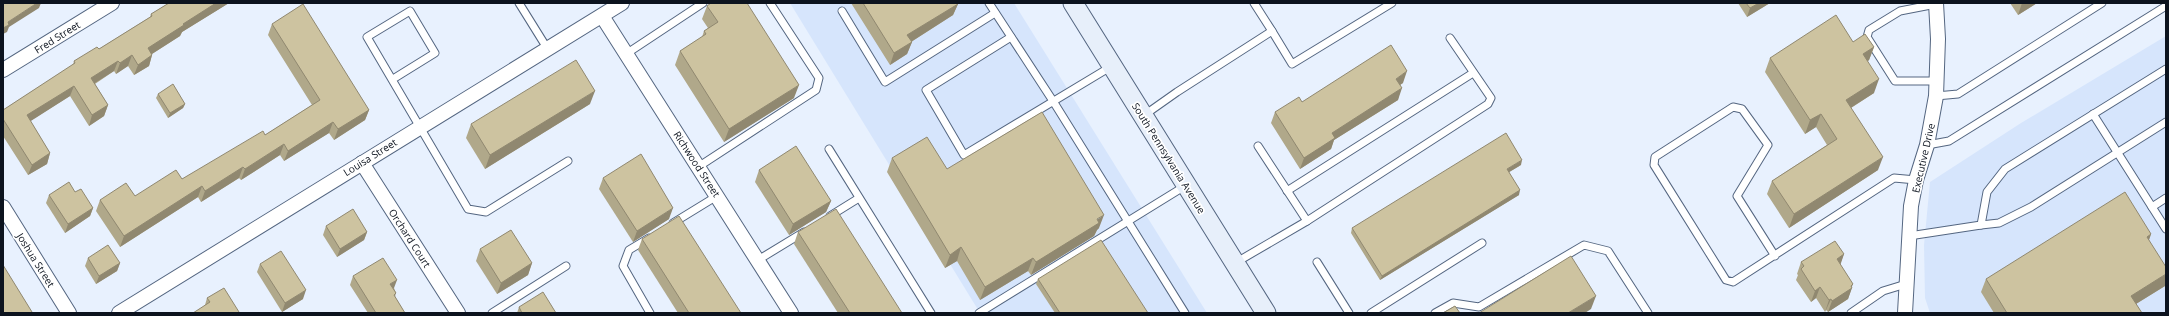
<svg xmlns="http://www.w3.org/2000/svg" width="2169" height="316" viewBox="0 0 2169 316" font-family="'Open Sans',sans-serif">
<rect width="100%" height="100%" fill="#e8f1fe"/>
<g fill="#d6e5fc">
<polygon points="790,3 1014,3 1207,313 980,313"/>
<polygon points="2166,36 2166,313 1930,313 1925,298 1924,245 1930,182 2021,123"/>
</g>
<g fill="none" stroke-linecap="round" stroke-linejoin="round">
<defs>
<g id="service">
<polyline points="519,3 547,48"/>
<polyline points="989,3 1053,101 1185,313"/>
<polyline points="1936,4 1900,11 1869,30 1867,37 1895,81 1937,81"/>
<polyline points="842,11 885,82 995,13"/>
<polyline points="1272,31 1292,64 1392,3"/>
<polyline points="1011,37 926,90 964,155 1112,66"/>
<polyline points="626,54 703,3"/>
<polyline points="393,79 435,53 410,11 367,37 468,209 486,212 568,161"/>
<polyline points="1936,96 1958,94 2102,3"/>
<polyline points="2093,114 2166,229"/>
<polyline points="1143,116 1177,92 1272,31 1254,3"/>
<polyline points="1927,145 1949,141 2166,6"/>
<polyline points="1258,146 1307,221"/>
<polyline points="829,149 931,313"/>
<polyline points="698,167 816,90 819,78 770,3"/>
<polyline points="1287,191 1473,73"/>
<polyline points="2152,207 2166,198"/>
<polyline points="830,216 859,198"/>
<polyline points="673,223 717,196"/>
<polyline points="1981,225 1999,223 2031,207 2166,122"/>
<polyline points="1909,236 1981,225 1987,192 2005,169 2166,69"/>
<polyline points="649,238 629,250 623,266 650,313"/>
<polyline points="1775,256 1737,196 1768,145 1742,109 1733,107 1655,157 1654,165 1726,280 1733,282 1894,178 1916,180"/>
<polyline points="758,260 804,232"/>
<polyline points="1317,262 1349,313"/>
<polyline points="1235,263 1307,221 1488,104 1491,98 1450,38"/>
<polyline points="492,313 566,266"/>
<polyline points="979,313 1185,186"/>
<polyline points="1371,313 1482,243"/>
<polyline points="1435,313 1453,303 1479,307 1584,245 1608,251 1648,313"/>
<polyline points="1851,313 1883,291 1906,284"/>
</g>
<g id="minor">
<polyline points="602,16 791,313"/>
<polyline points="3,70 112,3"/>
<polyline points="362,163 458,313"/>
<polyline points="3,207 69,313"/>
<polyline points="119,313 622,3"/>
<polyline points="1905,313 1911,206 1916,180 1927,145 1936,96 1938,39 1936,3"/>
</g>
<polyline id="secondary" points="1073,3 1266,313"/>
</defs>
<use href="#service" stroke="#546681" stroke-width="9"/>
<use href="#minor" stroke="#546681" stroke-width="16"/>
<use href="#secondary" stroke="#546681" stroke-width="21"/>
<use href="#service" stroke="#fff" stroke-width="7"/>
<use href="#minor" stroke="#fff" stroke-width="14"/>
<use href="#secondary" stroke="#e7effa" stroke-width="19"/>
</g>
<g fill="#b0a88a">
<polygon points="169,3 229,3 182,32 180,36 152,54 152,55 149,66 134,75 128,66 116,74 114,71 95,84 108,105 104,116 89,126 70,96 30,121 50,153 47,164 28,175 3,136 3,110 73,65 74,61 99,49 150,17 151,14"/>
<polygon points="851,3 957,3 958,4 953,15 911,42 912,42 907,54 890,65"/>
<polygon points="1738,3 1770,3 1747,17"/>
<polygon points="2010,3 2037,3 2018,15"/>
<polygon points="707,6 794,98 724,142 675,65 680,51 702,37 704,31 708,28 702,19"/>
<polygon points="272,24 369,110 365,120 334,140 329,133 284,161 280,155 241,180 239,178 201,202 198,197 120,247 96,211 100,200 135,196 182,179 265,135 312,105 268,35"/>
<polygon points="1853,42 1874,47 1869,60 1867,62 1874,93 1851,108 1878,170 1789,228 1767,194 1772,181 1827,145 1816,127 1805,134 1765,72 1770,58"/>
<polygon points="1403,83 1400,85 1398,100 1334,140 1331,149 1300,169 1271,123 1275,112 1302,102"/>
<polygon points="158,94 185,104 183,108 168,118 156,98"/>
<polygon points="590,104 485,169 466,138 471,124"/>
<polygon points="892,158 947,169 1099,228 1097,230 1094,236 1031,275 1028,271 980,300 957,261 945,268 887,172"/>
<polygon points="1521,165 1509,172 1519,195 1380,280 1351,233 1352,228"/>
<polygon points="759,170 831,201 826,212 789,235 755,182"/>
<polygon points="603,178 669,219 633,242 599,189"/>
<polygon points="75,192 93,208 90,216 65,233 46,203 49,195"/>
<polygon points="326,226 367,232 364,240 337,257 323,235"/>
<polygon points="798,232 902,313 838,313 794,244"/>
<polygon points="2151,234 2149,240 2165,286 2136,304 2142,313 1994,313 1981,292 1986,279"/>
<polygon points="642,239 741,313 678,313 638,250"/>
<polygon points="480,249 532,263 528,275 497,294 476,261"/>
<polygon points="1844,254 1840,264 1852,287 1848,299 1828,312 1826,310 1825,312 1816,298 1811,302 1796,280 1798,275 1797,274 1801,262"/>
<polygon points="88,258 120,263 117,271 96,284 85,266"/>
<polygon points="260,264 303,299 282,312 257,272"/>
<polygon points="353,276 394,288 396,293 395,297 405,313 368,313 350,285"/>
<polygon points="1038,279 1148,313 1055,313 1036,284"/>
<polygon points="207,298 239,313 205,305"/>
<polygon points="519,307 556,313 517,313"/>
</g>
<g fill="#908870">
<polygon points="37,3 41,3 39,8 9,27 7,32 3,34 3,28 8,22"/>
<polygon points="216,3 229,3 182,32 180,36 144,59 148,48 183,24"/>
<polygon points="1759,3 1770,3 1747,17 1750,8"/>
<polygon points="2022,3 2037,3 2018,15"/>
<polygon points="958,4 953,15 903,47 907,35"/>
<polygon points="912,42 907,54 890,65 894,53"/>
<polygon points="1874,47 1869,60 1858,68 1863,54"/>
<polygon points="132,55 128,66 116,74 120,63"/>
<polygon points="152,55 149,66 134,75 138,65"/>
<polygon points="118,61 114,71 87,88 91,78"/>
<polygon points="1407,71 1403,83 1392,90 1396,79"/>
<polygon points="1879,79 1874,93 1841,114 1846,100"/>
<polygon points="799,85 794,98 724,142 729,129"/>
<polygon points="74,86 70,96 23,126 27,115"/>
<polygon points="1402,88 1398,100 1334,140 1331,149 1300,169 1304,158 1332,133"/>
<polygon points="595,91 590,104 485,169 490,155"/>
<polygon points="185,104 183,108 168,118 170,113"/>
<polygon points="108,105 104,116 89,126 92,115"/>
<polygon points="369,110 365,120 334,140 338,129"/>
<polygon points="1821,114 1816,127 1805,134 1810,120"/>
<polygon points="333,122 329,133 284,161 288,151"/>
<polygon points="284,144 280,155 241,180 245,169"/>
<polygon points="50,153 47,164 28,175 32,165"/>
<polygon points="1883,157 1878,170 1789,228 1794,214"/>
<polygon points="1522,160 1521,165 1506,174 1507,169"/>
<polygon points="243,167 239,178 201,202 205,191"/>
<polygon points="202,186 198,197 120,247 124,236"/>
<polygon points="1520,190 1519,195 1380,280 1382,276"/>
<polygon points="831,201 826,212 789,235 793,224"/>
<polygon points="93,208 90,216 65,233 68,224"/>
<polygon points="673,208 669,219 633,242 637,231"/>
<polygon points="1104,215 1099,228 1097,230 1094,236 1031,275 1036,262"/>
<polygon points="367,232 364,240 337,257 340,249"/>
<polygon points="2151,234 2146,248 2147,237"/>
<polygon points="961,247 957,261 945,268 950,255"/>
<polygon points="1844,254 1840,266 1837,259"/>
<polygon points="1033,258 1028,271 980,300 985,287"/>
<polygon points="120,263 117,271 96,284 99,276"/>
<polygon points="532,263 528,275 497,294 501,283"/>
<polygon points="2166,274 2166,282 2165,286 2126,310 2131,296"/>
<polygon points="397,280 394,288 387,292 390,284"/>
<polygon points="1853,284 1851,289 1852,288 1848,299 1828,312 1832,301"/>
<polygon points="1820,287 1816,298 1811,302 1815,291"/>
<polygon points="306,290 303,299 282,312 285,303"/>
<polygon points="1596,296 1591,309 1585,313 1568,313"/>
<polygon points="1831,299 1826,310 1825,312 1829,300"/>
</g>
<g fill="#cdc3a0" stroke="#908870">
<polygon points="3,3 37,3 8,22 9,25 3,28"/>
<polygon points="169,3 216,3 183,24 184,25 148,48 152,55 138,65 132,55 120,63 118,61 91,78 108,105 92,115 74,86 27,115 50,153 32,165 3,119 3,110 75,63 74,61 97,47 99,49 152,16 151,14"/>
<polygon points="711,3 747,3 799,85 729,129 680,51 706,34 704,31 718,22 707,6"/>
<polygon points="863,3 957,3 958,4 907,35 912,42 894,53"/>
<polygon points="1746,3 1759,3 1750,8"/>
<polygon points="303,4 369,110 338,129 333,122 288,151 284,144 245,169 243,167 205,191 202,186 124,236 100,200 126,183 135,196 176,170 182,179 263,131 265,135 320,100 272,24"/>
<polygon points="1836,15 1853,42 1865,34 1874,47 1863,54 1879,79 1846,100 1883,157 1794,214 1772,181 1837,139 1821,114 1810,120 1770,58"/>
<polygon points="1391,45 1407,71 1396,79 1402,88 1332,133 1335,138 1304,158 1275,112 1299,97 1302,102"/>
<polygon points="576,60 595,91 490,155 471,124"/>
<polygon points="173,84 185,104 170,113 158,94"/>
<polygon points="1042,112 1104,215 1097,219 1099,223 1036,262 1033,258 985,287 961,247 950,255 892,158 927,137 947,169"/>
<polygon points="1506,133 1522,160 1507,169 1520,190 1382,276 1352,228"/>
<polygon points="796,146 831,201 793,224 759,170"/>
<polygon points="641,154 673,208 637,231 603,178"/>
<polygon points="69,182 75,192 81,189 93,208 68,224 49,195"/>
<polygon points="2125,192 2151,234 2147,237 2166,267 2166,274 2131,296 2142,313 2007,313 1986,279"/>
<polygon points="353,209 367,232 340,249 326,226"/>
<polygon points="836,209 902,313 850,313 798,232"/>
<polygon points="679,216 741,313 689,313 642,239"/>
<polygon points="511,230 532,263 501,283 480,249"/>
<polygon points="1101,240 1148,313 1060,313 1038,279"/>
<polygon points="1835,241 1844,254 1837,259 1853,284 1851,286 1852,288 1832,301 1831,299 1829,300 1820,287 1815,291 1801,269 1804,266 1801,262"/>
<polygon points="108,245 120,263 99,276 88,258"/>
<polygon points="281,251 306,290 285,303 260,264"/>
<polygon points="1571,256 1596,296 1568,313 1479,313"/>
<polygon points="383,258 397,280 390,284 396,293 394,295 405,313 376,313 353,276"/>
<polygon points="3,265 32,312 31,313 4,313 3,312"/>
<polygon points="224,288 239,312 238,313 193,313 210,302 207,298"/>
<polygon points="543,292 556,313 522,313 519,307"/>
<polygon points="1455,306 1460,313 1443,313"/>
</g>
<g text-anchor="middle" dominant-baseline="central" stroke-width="3.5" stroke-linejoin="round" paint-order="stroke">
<g font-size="10" fill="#0c131e" stroke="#fff">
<text transform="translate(57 37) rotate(-32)">Fred Street</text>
<text transform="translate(370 157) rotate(-32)">Louisa Street</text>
<text transform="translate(1169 158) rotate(58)">South Pennsylvania Avenue</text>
<text transform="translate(1923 158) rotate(-77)">Executive Drive</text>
<text transform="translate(697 164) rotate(57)">Richwood Street</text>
<text transform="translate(410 238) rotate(57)">Orchard Court</text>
<text transform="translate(36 260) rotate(58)">Joshua Street</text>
</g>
</g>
<rect width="2169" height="316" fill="none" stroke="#0c131e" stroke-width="8"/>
</svg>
